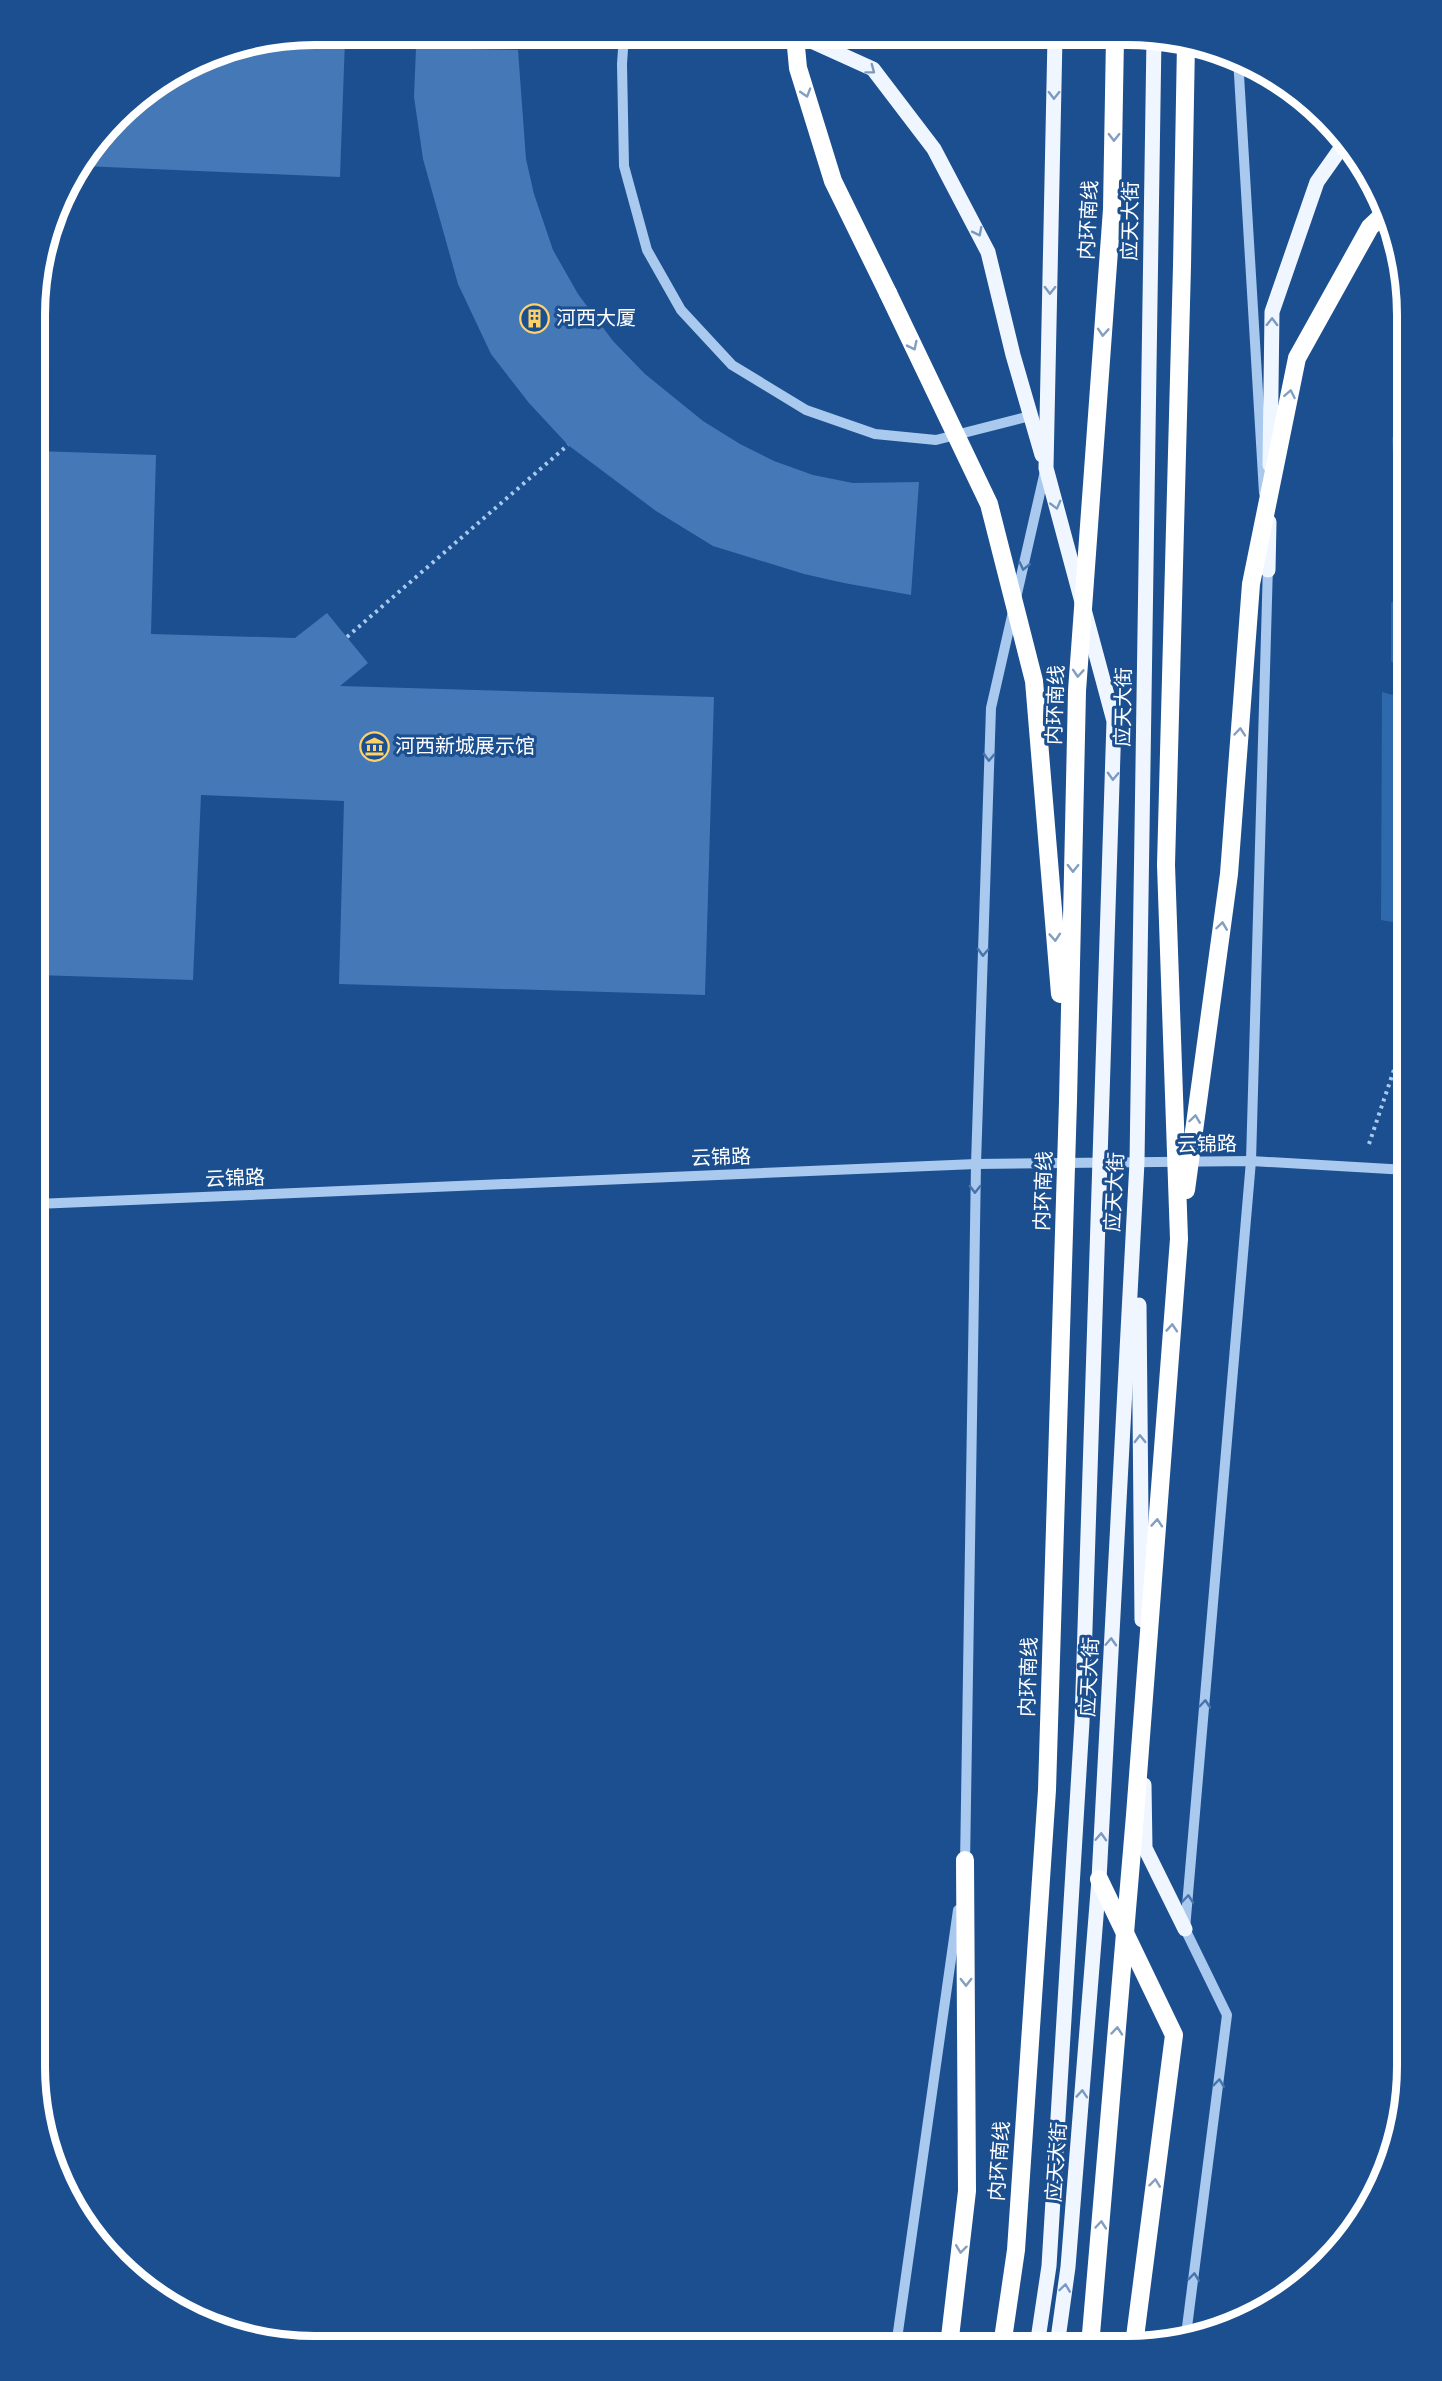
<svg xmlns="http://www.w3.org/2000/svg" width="1442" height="2381" viewBox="0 0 1442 2381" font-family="'DejaVu Sans','Noto Sans SC',sans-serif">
<rect width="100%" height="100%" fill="#1b4f8f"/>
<g fill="#2e69ad">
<polygon points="1407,434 1407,569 1399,571 1392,437"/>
<polygon points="1407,591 1407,677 1391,661 1391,603"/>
<polygon points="1382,692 1404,698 1407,703 1407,909 1404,924 1381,920"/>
</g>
<g fill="#4478b7">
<polygon points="298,38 345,40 340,177 83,166 130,104 208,56"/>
<polygon points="416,48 518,50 526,159 534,194 553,250 578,294 613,341 645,374 703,421 740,444 774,461 813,475 853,483 919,482 911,595 844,583 804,574 713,546 656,511 568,445 529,403 491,354 458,284 423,159 414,97"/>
<polygon points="37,451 156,455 151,634 295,638 327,613 368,663 340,686 714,697 705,995 339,984 344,801 201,795 193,980 36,975"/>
</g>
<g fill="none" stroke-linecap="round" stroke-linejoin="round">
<g stroke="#a9c9ee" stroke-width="4" stroke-dasharray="3 4.5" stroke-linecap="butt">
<polyline points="347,637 568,445"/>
<polyline points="1369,1144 1407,1031"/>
</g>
<g stroke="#a9c9ee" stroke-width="10">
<polyline points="624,35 622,64 624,166 647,250 681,310 732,365 806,410 875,434 936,440 1030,416"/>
<polyline points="1238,58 1264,493"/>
<polyline points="36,1204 976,1164 1251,1161 1407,1170"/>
<polyline points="965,1865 976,1164 991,708 1045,471"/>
<polyline points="1186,2335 1227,2015 1185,1929 1251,1161 1268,565"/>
<polyline points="896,2346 958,1910"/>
</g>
<g stroke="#f0f6ff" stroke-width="15">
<polyline points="800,36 873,69 934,149 988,252 1013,355 1042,455"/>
<polyline points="1270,465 1272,312 1317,182 1346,141"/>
<polyline points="1268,570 1269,522"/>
<polyline points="1139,1305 1142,1620"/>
<polyline points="1144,1785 1145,1848 1185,1929"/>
<polyline points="1037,2346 1049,2266 1082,1722 1114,721 1046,468 1055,37"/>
<polyline points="1057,2346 1068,2267 1099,1879 1137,1162 1154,37"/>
</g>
<g stroke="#fff" stroke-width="18">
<polyline points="795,36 798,68 833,181 888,293"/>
<polyline points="1099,1879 1174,2035 1134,2345"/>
<polyline points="949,2346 967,2191 965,1860"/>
</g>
<g stroke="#fff" stroke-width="18">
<polyline points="888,293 989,504 1034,681 1060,994"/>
<polyline points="1186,1190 1229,874 1251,584 1297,358 1370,227 1387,211"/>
<polyline points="1002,2346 1016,2250 1047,1790 1068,1101 1077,691 1112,209 1115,37"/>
<polyline points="1090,2346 1135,1815 1179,1239 1166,865 1182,266 1186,43"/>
</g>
</g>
<defs><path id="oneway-chevron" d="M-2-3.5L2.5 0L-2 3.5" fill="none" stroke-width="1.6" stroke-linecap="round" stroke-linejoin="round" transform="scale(1.5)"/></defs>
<g stroke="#7b9ac1">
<use href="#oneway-chevron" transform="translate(871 70) rotate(37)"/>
<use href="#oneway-chevron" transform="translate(1054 95) rotate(91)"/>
<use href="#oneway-chevron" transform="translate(978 232) rotate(63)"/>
<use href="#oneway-chevron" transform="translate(1050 290) rotate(91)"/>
<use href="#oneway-chevron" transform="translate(1272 322) rotate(-89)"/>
<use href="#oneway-chevron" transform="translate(1056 505) rotate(75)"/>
<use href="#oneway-chevron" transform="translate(1113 776) rotate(92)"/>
<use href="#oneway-chevron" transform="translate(1140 1439) rotate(-91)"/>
<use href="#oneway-chevron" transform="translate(1111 1642) rotate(-87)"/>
<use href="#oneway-chevron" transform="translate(1101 1837) rotate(-87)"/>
<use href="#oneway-chevron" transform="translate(1082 2094) rotate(-86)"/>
<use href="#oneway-chevron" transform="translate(1065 2288) rotate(-82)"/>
</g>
<g stroke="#829ec1">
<use href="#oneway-chevron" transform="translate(806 93) rotate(73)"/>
<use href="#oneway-chevron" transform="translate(1114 137) rotate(91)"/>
<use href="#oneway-chevron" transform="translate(1103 332) rotate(94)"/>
<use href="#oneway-chevron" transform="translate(913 346) rotate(64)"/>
<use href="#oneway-chevron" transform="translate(1290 394) rotate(-79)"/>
<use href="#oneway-chevron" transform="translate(1078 673) rotate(94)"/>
<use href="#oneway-chevron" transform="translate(1240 732) rotate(-85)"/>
<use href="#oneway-chevron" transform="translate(1073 868) rotate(91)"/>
<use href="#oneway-chevron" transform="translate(1222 926) rotate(-82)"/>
<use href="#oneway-chevron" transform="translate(1055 937) rotate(86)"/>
<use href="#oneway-chevron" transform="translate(1195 1119) rotate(-82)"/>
<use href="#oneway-chevron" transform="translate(1172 1328) rotate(-86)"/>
<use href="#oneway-chevron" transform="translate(1157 1523) rotate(-86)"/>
<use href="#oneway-chevron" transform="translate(966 1982) rotate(90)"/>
<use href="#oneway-chevron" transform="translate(1117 2031) rotate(-85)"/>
<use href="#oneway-chevron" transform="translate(1155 2183) rotate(-83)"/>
<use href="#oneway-chevron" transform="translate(1101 2225) rotate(-85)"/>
<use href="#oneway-chevron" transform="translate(961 2249) rotate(97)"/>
</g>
<g stroke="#4674ac">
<use href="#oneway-chevron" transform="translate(1024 566) rotate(103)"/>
<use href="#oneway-chevron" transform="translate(989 757) rotate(92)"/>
<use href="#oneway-chevron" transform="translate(983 952) rotate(92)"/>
<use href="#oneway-chevron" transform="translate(975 1189) rotate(91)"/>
<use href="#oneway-chevron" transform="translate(1205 1704) rotate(-85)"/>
<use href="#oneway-chevron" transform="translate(1188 1899) rotate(-85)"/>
<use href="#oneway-chevron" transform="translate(1219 2083) rotate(-83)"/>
<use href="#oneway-chevron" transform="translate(1194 2277) rotate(-83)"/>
</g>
<defs>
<symbol id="building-ring" viewBox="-11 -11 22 22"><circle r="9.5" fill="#1b4f8f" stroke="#ffd166" stroke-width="1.5"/><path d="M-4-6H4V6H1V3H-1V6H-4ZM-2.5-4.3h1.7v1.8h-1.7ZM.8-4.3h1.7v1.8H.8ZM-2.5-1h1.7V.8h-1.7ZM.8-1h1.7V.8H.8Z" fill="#ffd166"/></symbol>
<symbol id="museum-ring" viewBox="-11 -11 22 22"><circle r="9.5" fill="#1b4f8f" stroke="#ffd166" stroke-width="1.5"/><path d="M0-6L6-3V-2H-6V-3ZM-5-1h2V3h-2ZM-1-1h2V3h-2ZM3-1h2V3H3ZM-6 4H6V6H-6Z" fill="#ffd166"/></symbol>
</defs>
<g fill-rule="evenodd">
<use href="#building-ring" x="518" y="302" width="33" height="33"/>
<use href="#museum-ring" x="358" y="730" width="33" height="33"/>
</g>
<g text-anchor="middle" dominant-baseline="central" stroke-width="6" stroke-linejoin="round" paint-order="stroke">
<g font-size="20" fill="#fff" stroke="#1b4f8f">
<text transform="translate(1088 220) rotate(-87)">内环南线</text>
<text transform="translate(1130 221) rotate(-89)">应天大街</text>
<text transform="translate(1055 705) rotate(-88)">内环南线</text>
<text transform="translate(1123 707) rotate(-89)">应天大街</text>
<text transform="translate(1207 1144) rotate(-1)">云锦路</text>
<text transform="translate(721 1157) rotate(-2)">云锦路</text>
<text transform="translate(235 1178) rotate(-2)">云锦路</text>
<text transform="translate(1043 1191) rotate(-88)">内环南线</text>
<text transform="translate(1114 1192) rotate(-87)">应天大街</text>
<text transform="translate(1028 1677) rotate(-88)">内环南线</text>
<text transform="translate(1089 1677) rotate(-87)">应天大街</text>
<text transform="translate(999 2161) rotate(-86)">内环南线</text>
<text transform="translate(1056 2162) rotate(-86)">应天大街</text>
</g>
<g font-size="20" fill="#fff" stroke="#1b4f8f" text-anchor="start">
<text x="556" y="318">河西大厦</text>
<text x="395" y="746">河西新城展示馆</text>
</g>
</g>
<path d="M0 0H1442V2381H0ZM315 45H1127A270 270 0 0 1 1397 315V2066A270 270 0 0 1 1127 2336H315A270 270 0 0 1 45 2066V315A270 270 0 0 1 315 45Z" fill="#1b4f8f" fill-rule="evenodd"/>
<path fill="none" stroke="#fff" stroke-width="8" d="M315 45H1127A270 270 0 0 1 1397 315V2066A270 270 0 0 1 1127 2336H315A270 270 0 0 1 45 2066V315A270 270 0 0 1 315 45Z"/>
</svg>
